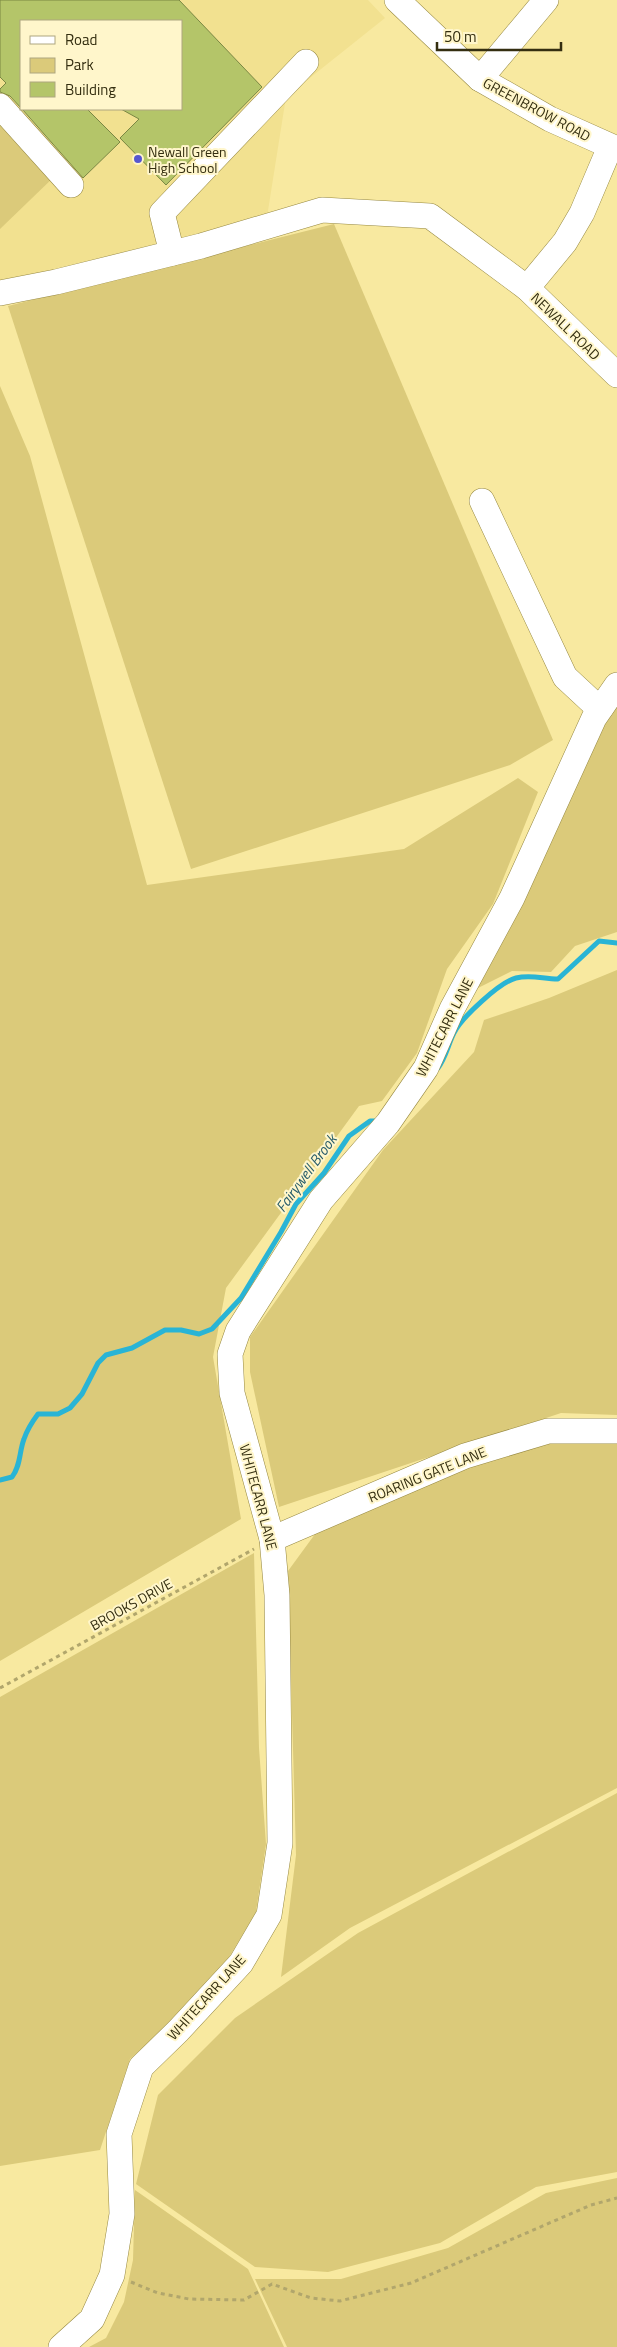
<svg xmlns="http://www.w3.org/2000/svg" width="617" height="2347" viewBox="0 0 617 2347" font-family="'Titillium Web',sans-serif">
<rect width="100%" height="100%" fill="#f8e9a0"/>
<path fill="#f2e190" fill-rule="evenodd" d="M0,0H368L385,18L286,97L267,217L0,282ZM21,21H181V109H21Z"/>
<g fill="#dbca7a">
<polygon points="0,114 57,174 0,229"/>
<polygon points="334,224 553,740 510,765 191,869 8,306"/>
<polygon points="0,386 30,456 147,885 404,849 518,778 538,792 493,904 447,969 417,1053 382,1101 359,1106 226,1288 213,1357 241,1519 0,1661"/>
<polygon points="617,700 617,932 575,946 551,972 512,971 464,995 606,716"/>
<polygon points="617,970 617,1415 561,1413 279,1507 250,1372 250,1337 383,1150 474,1052 484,1020 549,998"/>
<polygon points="559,1441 617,1441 617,1788 350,1928 281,1977 296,1855 288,1571 318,1530 472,1466"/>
<polygon points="254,1553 259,1748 266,1844 256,1912 213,1984 130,2059 100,2150 0,2166 0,1697"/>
<polygon points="617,1793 617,2172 536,2187 440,2243 328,2272 255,2267 136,2184 158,2095 235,2018 358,1933"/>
<polygon points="617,2178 617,2347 287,2347 255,2279 341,2279 448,2248 546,2193"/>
<polygon points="135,2190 248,2269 284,2347 89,2347 106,2338 124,2302 133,2260"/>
</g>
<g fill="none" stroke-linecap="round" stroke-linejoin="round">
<g stroke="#29b4d5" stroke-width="5">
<path d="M438,1068C446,1057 448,1045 454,1033C461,1018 500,982 516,978C531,974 543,979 558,979L599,941L617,943"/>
<path d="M0,1480L12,1477C21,1465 19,1452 24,1439C27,1430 32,1422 38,1414H58L70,1408L82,1394L98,1363L106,1355L132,1348L165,1330H181L199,1334L212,1329L241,1298L281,1232L296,1204L324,1173L349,1136L370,1121H379"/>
</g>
</g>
<g fill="#b4c569" stroke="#7a8743">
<polygon points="0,0 179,0 262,87 166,185 120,138 139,119 121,109 181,109 181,21 21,21 21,108 10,96 0,92 0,89 6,83 0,77"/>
<polygon points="22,109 87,109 120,142 83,178"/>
</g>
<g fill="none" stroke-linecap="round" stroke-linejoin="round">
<defs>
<g id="minor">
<polyline points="397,0 480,79 550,119 617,149"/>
<polyline points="480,79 546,0"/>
<polyline points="0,106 71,185"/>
<polyline points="610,147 582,213 565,242 527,288 617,375"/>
<polyline points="172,253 162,213 306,62"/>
<polyline points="0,293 56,282 201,246 322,210 430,216 527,288"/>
<polyline points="482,501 565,677 593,703 602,706"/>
<polyline points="272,1539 465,1456 548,1431 617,1431"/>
<polyline points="61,2347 92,2319 112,2275 122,2214 119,2134 141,2067 178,2031 241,1963 269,1915 280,1843 277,1595 272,1539 232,1393 230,1354 238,1331 321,1200 388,1123 426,1068 452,1009 512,898 594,718 617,685"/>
</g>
</defs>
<use href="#minor" stroke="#968841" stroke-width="26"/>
<g stroke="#b1a66c" stroke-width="3" stroke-dasharray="4 4" stroke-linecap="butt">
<polyline points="0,1688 254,1549"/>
<polyline points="131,2282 158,2293 189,2299 244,2300 272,2284 311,2298 340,2301 411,2283 591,2205 617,2198"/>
</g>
<use href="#minor" stroke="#fff" stroke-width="25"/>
</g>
<circle fill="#5757cf" stroke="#fff6cb" stroke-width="2" cx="138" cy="159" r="5"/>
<g text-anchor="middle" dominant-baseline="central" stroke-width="4" stroke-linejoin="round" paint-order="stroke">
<g font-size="14" fill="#342e10" stroke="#fff6cb">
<text transform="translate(537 109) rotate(28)">GREENBROW ROAD</text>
<text transform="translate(566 326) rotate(44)">NEWALL ROAD</text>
<text transform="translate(444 1027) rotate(-63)">WHITECARR LANE</text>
<text transform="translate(427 1474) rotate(-22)">ROARING GATE LANE</text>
<text transform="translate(259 1497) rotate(75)">WHITECARR LANE</text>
<text transform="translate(131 1604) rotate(-29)">BROOKS DRIVE</text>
<text transform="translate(206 1997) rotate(-48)">WHITECARR LANE</text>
</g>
<g font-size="14" fill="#342e10" stroke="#fff6cb" text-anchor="start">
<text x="148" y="151">Newall Green<tspan x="148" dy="16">High School</tspan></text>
</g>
<g font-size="15" font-style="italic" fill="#295d6b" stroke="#fff6cb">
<text transform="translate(306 1173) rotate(-54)">Fairywell Brook</text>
</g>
</g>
<rect x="20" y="20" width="162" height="90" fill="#fff6cb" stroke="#aea680"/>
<rect x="30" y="36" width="25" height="8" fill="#ffffff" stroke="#aea680"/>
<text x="65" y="45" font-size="15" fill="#342e10">Road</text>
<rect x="30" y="58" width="25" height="15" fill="#dbca7a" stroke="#aea680"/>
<text x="65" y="70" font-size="15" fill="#342e10">Park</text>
<rect x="30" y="82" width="25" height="15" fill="#b4c569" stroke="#aea680"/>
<text x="65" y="95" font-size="15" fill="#342e10">Building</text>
<path d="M437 42v8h124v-8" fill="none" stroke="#342e10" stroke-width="2.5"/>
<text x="444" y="42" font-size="15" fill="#342e10" stroke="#fff6cb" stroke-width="4" paint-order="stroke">50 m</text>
</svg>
